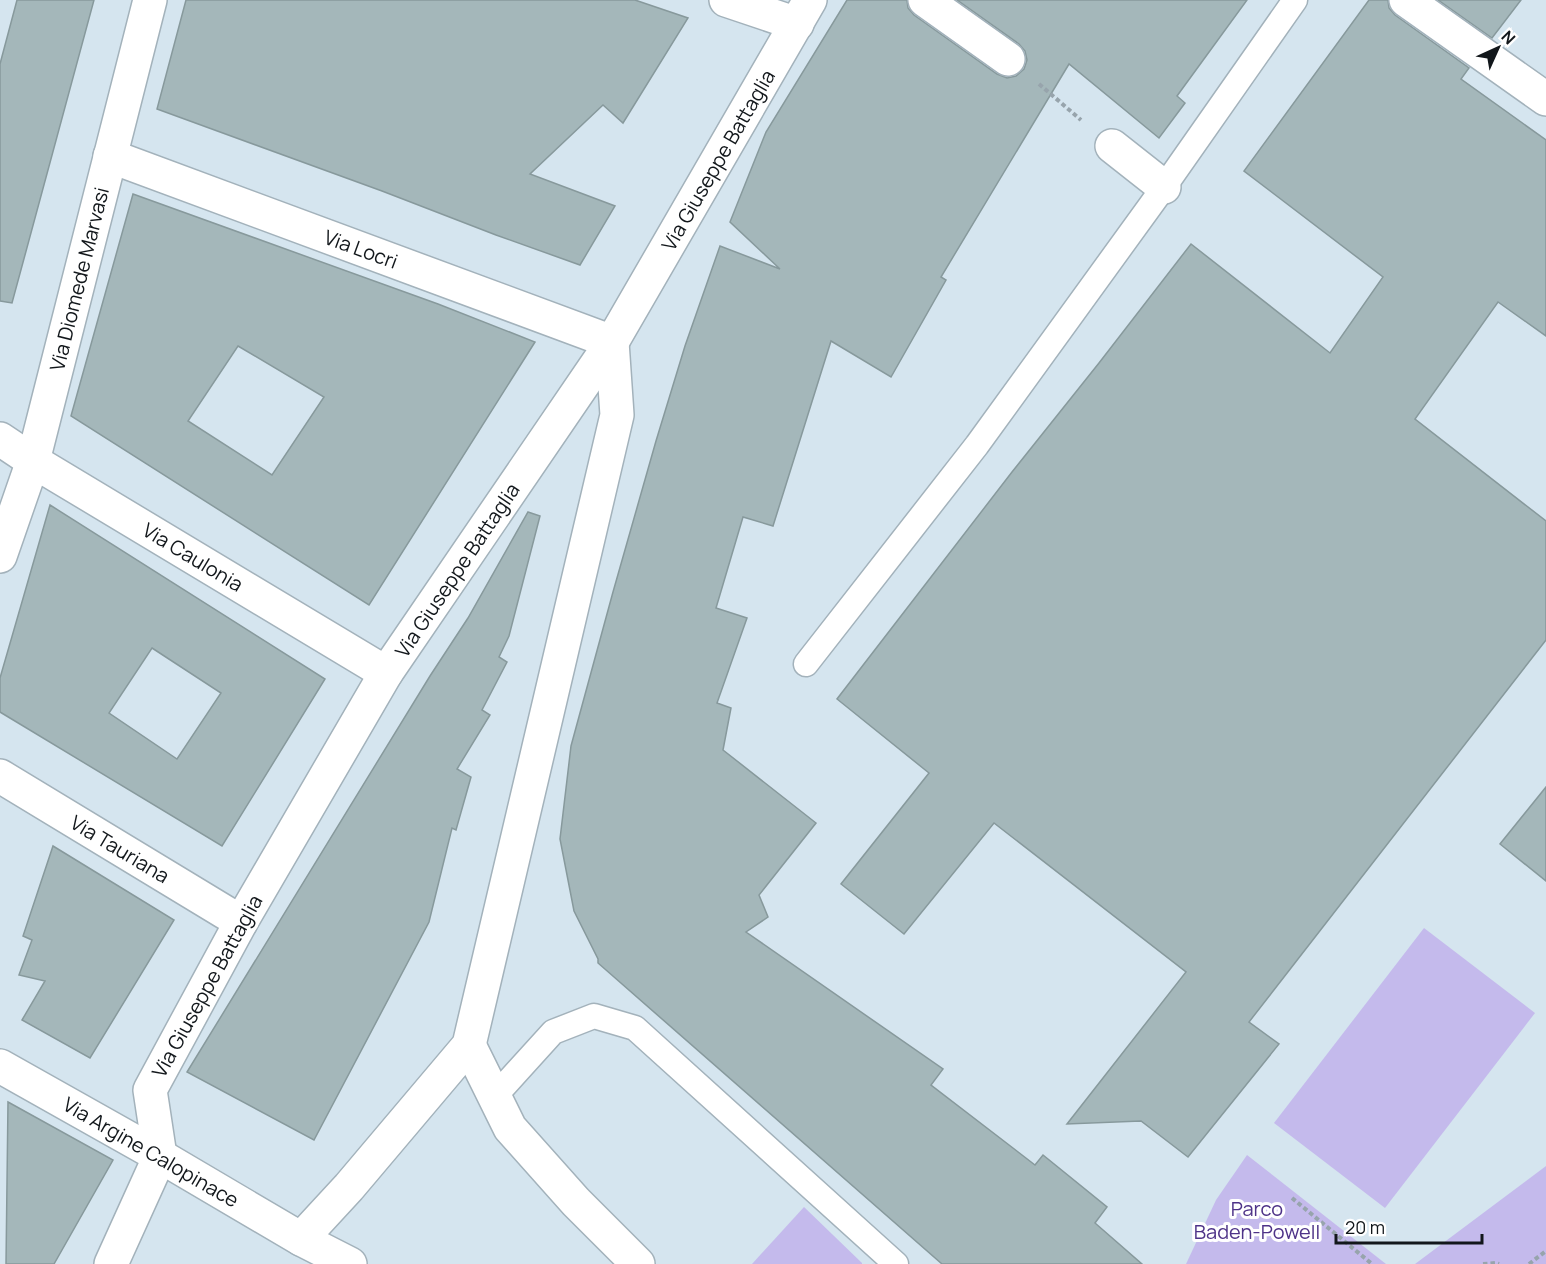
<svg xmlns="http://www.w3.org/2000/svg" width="1546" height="1264" viewBox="0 0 1546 1264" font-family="Manrope,sans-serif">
<rect width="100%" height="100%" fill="#d5e5ef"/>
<g fill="#c4baec">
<polygon points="1424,928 1535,1013 1385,1208 1274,1123"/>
<polygon points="1247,1155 1386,1264 1186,1264 1216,1200"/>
<polygon points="1546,1166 1546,1264 1415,1264"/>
<polygon points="804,1207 862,1263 862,1264 752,1264"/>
</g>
<g fill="#a4b7ba" stroke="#87999c" stroke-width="1.5" fill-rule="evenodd">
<polygon points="17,0 94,0 12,303 0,301 0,64"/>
<polygon points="186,0 635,0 688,18 623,123 603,105 530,174 615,206 580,265 496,235 382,191 157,109"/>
<polygon points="847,0 907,0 908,8 914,15 997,74 1007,78 1016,76 1024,69 1027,60 1025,51 1019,44 957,0 1247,0 1177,96 1185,103 1159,138 1069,64 941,277 946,280 891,377 831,341 773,526 743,517 716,608 747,618 717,703 731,708 723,750 816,823 759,895 768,917 746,932 943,1069 931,1085 1035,1165 1043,1155 1107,1207 1095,1223 1142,1264 942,1264 598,963 598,959 574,911 560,839 571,746 613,592 656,441 685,346 720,246 780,269 730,222 766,132"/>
<polygon points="1369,0 1388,0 1389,8 1395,15 1469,68 1461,79 1546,140 1546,336 1498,302 1415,419 1546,521 1546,640 1249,1022 1279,1044 1188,1157 1141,1121 1067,1124 1186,972 994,823 904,934 841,884 929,773 837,699 1012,472 1099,363 1191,244 1330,353 1383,277 1244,171"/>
<polygon points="1438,0 1521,0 1492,38"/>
<path d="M133,194L438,304L535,342L369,605L71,416ZM238,346L324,397L272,475L188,421Z"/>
<path d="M50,505L325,679L222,846L0,712V678ZM152,648L221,693L177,759L109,713Z"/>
<polygon points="528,512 540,516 509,636 499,657 507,662 482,710 490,715 457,769 471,777 456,830 452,828 429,922 314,1140 187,1072 430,676 468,618"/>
<polygon points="1546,787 1546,881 1500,844"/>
<polygon points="53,846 174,920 90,1058 22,1020 45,981 19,975 32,940 23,936"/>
<polygon points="8,1102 113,1160 54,1264 6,1264"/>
</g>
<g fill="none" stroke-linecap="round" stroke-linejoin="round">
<defs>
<g id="lane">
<polyline points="806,664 977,445 1164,187 1295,0"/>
<polyline points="494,1097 553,1032 594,1016 635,1028 896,1264"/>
</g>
<g id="street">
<polyline points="726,0 797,24"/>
<polyline points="925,0 1008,59"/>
<polyline points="1406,0 1546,99"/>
<polyline points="1112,146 1164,187"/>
<polyline points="110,156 612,342 617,415 469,1045 349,1187 301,1239"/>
<polyline points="0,439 33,461 386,673"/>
<polyline points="0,556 33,461 150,0"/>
<polyline points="0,776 241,922"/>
<polyline points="469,1045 510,1128 576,1202 638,1264"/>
<polyline points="160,1156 150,1090 241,922 386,673 612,342 810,0"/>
</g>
<g id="secondary">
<polyline points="0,1066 160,1156 301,1239 350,1264"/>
<polyline points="111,1264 160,1156"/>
</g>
</defs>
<use href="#lane" stroke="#a3b2bb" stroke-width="27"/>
<use href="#street" stroke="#a3b2bb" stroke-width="36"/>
<use href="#secondary" stroke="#a3b2bb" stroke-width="36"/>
<g stroke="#97a4ac" stroke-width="4" stroke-dasharray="4.5 3" stroke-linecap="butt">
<polyline points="1039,84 1081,120"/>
<polyline points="1292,1198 1372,1264"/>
<polyline points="1483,1264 1496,1263 1499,1264"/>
<polyline points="1529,1264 1546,1251"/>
</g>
<use href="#lane" stroke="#fff" stroke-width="24"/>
<use href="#street" stroke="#fff" stroke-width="33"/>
<use href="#secondary" stroke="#fff" stroke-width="33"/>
</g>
<g text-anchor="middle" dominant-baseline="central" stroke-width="6" stroke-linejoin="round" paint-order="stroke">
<g font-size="20" fill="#12171b" stroke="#fff">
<text transform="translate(718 160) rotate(-60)">Via Giuseppe Battaglia</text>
<text transform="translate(361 249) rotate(20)">Via Locri</text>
<text transform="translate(79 279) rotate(-76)">Via Diomede Marvasi</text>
<text transform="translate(193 557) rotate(31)">Via Caulonia</text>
<text transform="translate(457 570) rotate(-56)">Via Giuseppe Battaglia</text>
<text transform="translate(120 849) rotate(31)">Via Tauriana</text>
<text transform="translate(207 986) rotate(-61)">Via Giuseppe Battaglia</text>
<text transform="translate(151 1152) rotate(30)">Via Argine Calopinace</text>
</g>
<g font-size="20" fill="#4e3388" stroke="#fff">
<text x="1257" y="1208">Parco<tspan x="1257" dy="23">Baden-Powell</tspan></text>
</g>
</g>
<g transform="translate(1498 48) rotate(45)" stroke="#ffffff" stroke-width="4.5" paint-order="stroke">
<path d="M0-4.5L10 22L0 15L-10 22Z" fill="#12171b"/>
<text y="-9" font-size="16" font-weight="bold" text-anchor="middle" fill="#12171b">N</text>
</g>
<path d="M1336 1234v9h146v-9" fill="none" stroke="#12171b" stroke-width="3"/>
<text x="1345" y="1234" font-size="18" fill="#12171b" stroke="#ffffff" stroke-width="4.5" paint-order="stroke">20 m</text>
</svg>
